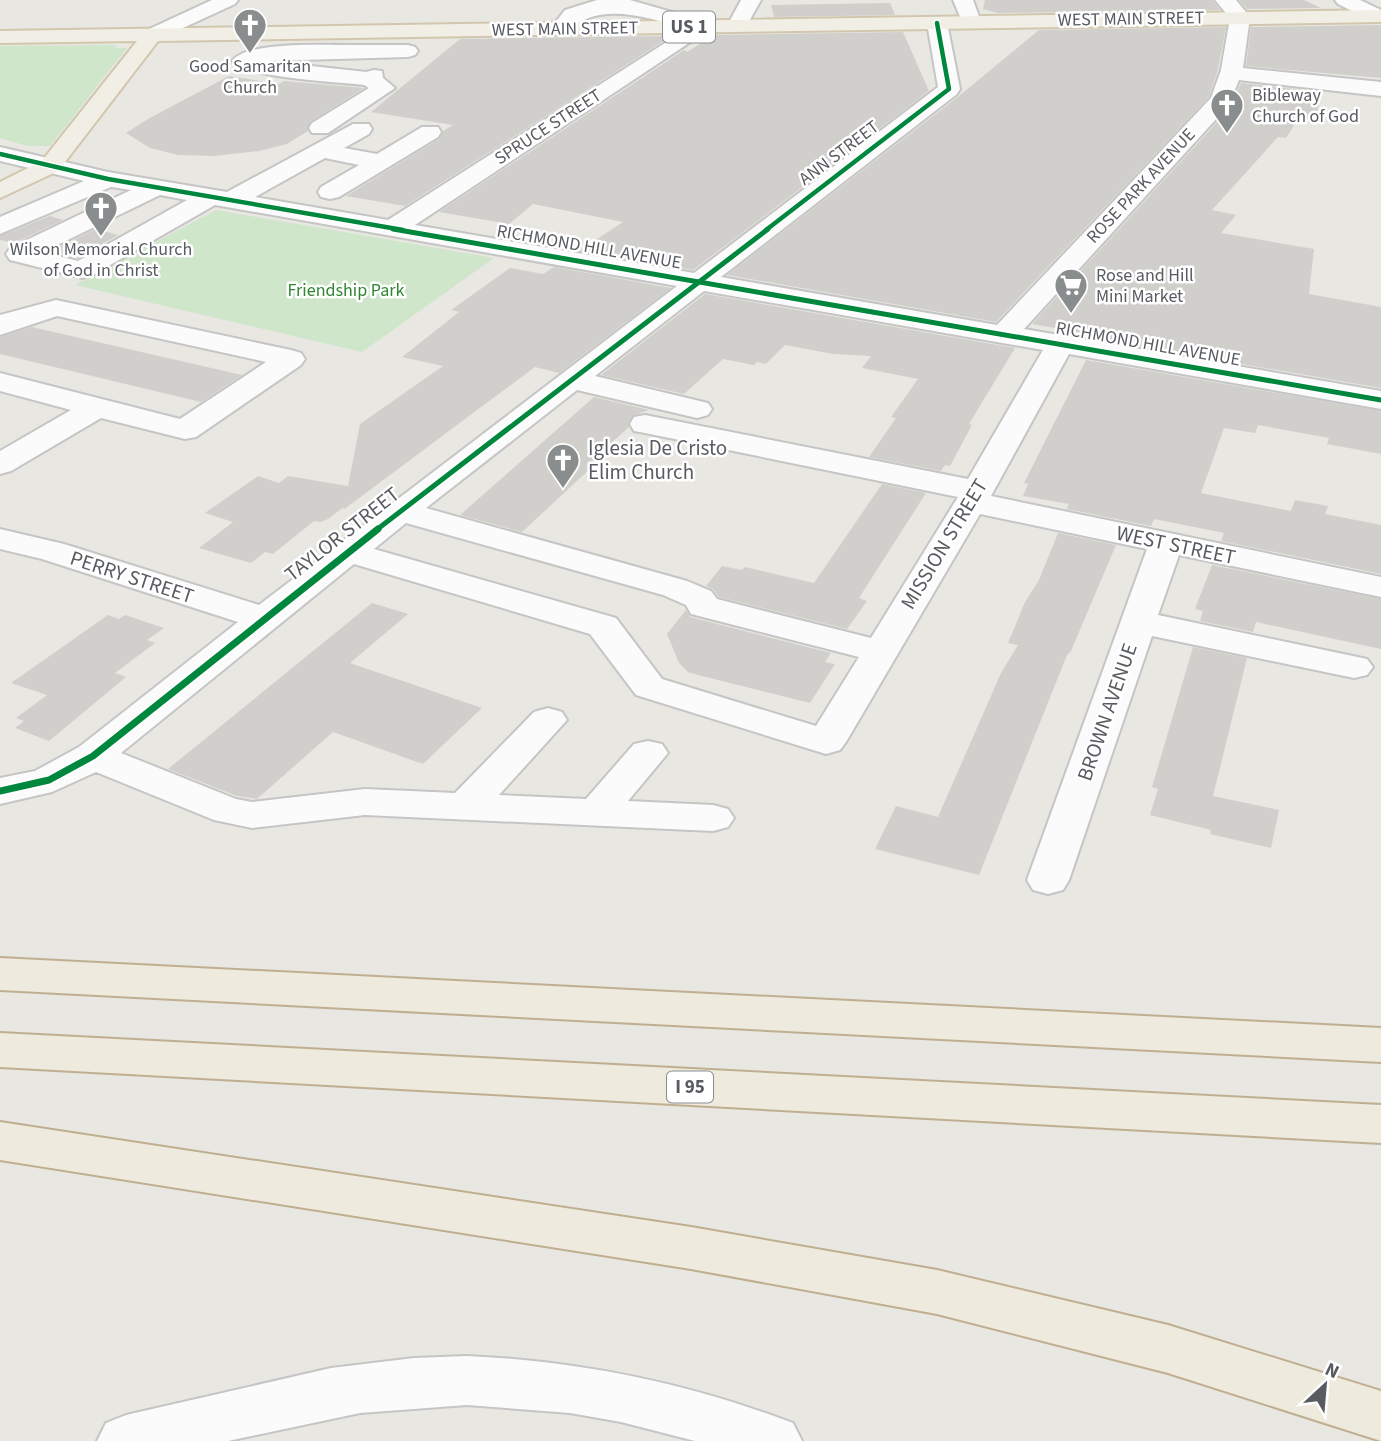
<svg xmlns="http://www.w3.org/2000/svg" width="1381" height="1441" viewBox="0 0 1381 1441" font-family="'Source Sans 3',sans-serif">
<rect width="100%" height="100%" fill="#e8e7e2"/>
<g fill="#cfe6cb">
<polygon points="116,45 115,48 127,48 50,146 27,146 0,138 0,46"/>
<polygon points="216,210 494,258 362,352 75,285"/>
</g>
<g fill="#d0cfcc">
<polygon points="985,0 1212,0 1220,10 998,13 983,9"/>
<polygon points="1239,0 1304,0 1321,8 1247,9"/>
<polygon points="890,3 895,15 774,17 771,5"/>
<polygon points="1381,25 1381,78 1246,66 1251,27"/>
<polygon points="1226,27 1218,69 1209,97 996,322 727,275 959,96 1039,30"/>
<polygon points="903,32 929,91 693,270 579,251 623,222 533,204 509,224 439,212 684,50 687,52 714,35"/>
<polygon points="665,36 668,38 405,206 346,196 439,139 443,131 453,125 371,112 460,39"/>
<polygon points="229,76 279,84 284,81 364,88 311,121 308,131 287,144 259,151 214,156 178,155 150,148 126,133 148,119"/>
<polygon points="1241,83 1322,92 1315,120 1299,118 1286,138 1278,137 1212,210 1236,215 1221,233 1314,249 1309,294 1381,307 1381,388 1097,339 1099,336 1032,324 1231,107"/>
<polygon points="50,216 63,220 14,243 0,240 0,236"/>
<polygon points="96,229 118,235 78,258 51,251"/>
<polygon points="554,267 671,288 559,373 535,367 343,510 344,507 328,519 320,522 314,521 273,554 265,552 251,563 199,548 233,522 205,513 258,476 279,483 288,476 348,486 360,424 443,366 402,357 459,312 451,310 510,268 543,274"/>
<polygon points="705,294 1015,348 969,424 972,425 950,466 945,465 941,471 869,457 896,418 891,417 918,379 862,368 871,356 833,354 785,345 766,364 757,362 754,365 723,359 684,394 601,375"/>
<polygon points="32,327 242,375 201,402 0,354 0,337"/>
<polygon points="1086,360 1381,411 1381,454 1327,444 1329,438 1258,425 1255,433 1224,428 1201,493 1291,511 1295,500 1328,506 1325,514 1381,525 1381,574 1221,541 1224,533 1154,519 1151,526 1126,521 1067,509 1069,504 1023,496 1028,484 1024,483"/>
<polygon points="594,397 649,410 632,416 628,423 629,427 600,453 606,454 522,532 460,515"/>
<polygon points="882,484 926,493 859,598 867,601 847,629 719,597 713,589 706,586 722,566 742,570 745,567 814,583"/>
<polygon points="1058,533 1116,545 1071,651 1067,655 979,875 875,849 896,806 938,817 1001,673 1018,645 1008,643 1025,602 1039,580"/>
<polygon points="1212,565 1381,599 1381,649 1256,622 1253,632 1200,621 1203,611 1195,609"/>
<polygon points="372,603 408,614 350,663 482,708 423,764 333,732 257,799 237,796 168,769"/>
<polygon points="686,610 690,617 831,653 825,662 835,664 810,703 698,675 688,672 679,663 667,634"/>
<polygon points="108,615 119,619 125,615 164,628 147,640 155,643 115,673 126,677 49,741 15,728 24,721 16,718 47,695 11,683"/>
<polygon points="1193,647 1247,658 1213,796 1279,810 1271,848 1210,834 1211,830 1150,815 1158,789 1152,787"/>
</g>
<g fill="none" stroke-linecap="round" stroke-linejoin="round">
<defs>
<g id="minor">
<polygon points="212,0 238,0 235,4 159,39 145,39 142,35 145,31"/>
<path d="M597,0H630L710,23L713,27L415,225L694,273L938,87L927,23L930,19H944L947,23L960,89L957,94L721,277L997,325L1211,98L1221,70L1230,18L1215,0H1236L1250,17L1243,68L1381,82V96L1239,80L1229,105L1024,329L1381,391V409L1069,354L991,496L1381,577V597L1179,555L1158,615L1367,659L1373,667L1367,675L1354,678L1152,636L1069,880L1063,890L1048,894L1033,890L1027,880L1147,549L980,514L846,742L840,750L826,754L636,695L590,634L354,564L121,753L236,799L252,802L365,789L455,793L534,712L548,708L562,712L567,720L499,795L586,799L634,744L648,741L662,744L668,753L628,801L713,805L728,809L734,818L728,827L713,831L365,815L252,828L214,820L96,772L52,792L0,804V778L35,771L79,747L238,622L42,559L0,549V529L64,544L259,605L677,286L215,205L91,276L82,278L10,260L6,254L10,248L131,190L111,187L0,234V217L84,181L0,161V147L108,172L227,192L353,124H369L372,129L369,134L344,148L377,154L422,127H438L441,132L438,137L339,197L330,199L321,197L318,192L321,187L359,165L325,158L255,197L388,220L687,29C647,17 596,0 567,33H553L550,29L565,10ZM160,195L187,200L78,261L43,252ZM704,291L1043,350L968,479L645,415L634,417L630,424L634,431L645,433L958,497L871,638L717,599L711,591L687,581L426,508L577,390L697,418L708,415L712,409L708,403L595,376ZM406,523L663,595L686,605L691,614L859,657L816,726L662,679L616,618L374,549Z"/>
<polygon points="741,0 761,0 744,30 730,30 727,26"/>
<polygon points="953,0 973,0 981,22 978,26 964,26"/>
<polygon points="1335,0 1360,0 1381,10 1381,21 1370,20 1338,4"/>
<path d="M348,45H408L415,47L418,51L415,55L408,57L266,61L366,72L374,70L382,71L383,78L395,88L328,133H312L309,128L312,123L369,88L364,85C340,82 245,78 232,61C247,41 324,45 348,45Z"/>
<polygon points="56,300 291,350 301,353 305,359 301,365 196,437 185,439 101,418 11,471 0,474 0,451 71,410 0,391 0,373 180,419 266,362 57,316 0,335 0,315"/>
<path d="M467,1356C580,1361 687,1383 793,1423L802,1441H695L621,1422L570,1413L467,1405L360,1413L228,1441H97L106,1423L126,1415L331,1368L414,1358Z"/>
</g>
<polygon id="major" points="1381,10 1381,22 158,41 58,171 0,198 0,182 42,161 137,41 0,43 0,31"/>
<g id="highway">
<polygon points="0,958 1381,1028 1381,1062 0,990"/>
<polygon points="0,1033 1381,1105 1381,1143 0,1067"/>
<polygon points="0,1122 691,1227 937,1270 1168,1325 1381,1391 1381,1441 1168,1373 937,1314 691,1269 0,1160"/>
</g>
</defs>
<use href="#minor" stroke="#c5c5c5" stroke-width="4"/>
<use href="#major" stroke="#d2c7ae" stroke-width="4"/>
<use href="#highway" stroke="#bfaf90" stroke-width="4"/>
<use href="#minor" fill="#fcfbfb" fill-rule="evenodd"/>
<use href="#major" fill="#f1efe5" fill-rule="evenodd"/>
<use href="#highway" fill="#eeeade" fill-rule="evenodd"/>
<defs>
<g id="cycleway-far2">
<polyline points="0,154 108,179 403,230"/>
<polyline points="766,230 949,89 937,23"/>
</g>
<g id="cycleway-far1">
<polyline points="393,229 1381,400"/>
<polyline points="375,531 768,229"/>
</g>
<polyline id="cycleway" points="0,791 49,780 93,756 378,529"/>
</defs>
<use href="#cycleway-far2" stroke="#fff" stroke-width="7"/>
<use href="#cycleway-far1" stroke="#fff" stroke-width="9"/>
<use href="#cycleway" stroke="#fff" stroke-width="11"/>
<use href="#cycleway-far2" stroke="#00873e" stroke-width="4.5"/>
<use href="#cycleway-far1" stroke="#00873e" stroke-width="5"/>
<use href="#cycleway" stroke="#00873e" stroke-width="7"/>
</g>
<defs>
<symbol id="church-pin" viewBox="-11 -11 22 30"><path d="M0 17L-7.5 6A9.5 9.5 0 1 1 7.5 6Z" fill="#8a8d8e" stroke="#fff"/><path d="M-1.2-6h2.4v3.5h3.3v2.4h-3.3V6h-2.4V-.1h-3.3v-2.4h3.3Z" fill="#fff"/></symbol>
<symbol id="supermarket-pin" viewBox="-11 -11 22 30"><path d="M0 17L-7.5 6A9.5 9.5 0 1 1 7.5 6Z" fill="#8a8d8e" stroke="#fff"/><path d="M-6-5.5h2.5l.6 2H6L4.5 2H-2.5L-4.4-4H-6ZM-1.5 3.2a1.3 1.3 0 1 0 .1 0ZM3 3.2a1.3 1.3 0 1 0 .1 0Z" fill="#fff"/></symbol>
</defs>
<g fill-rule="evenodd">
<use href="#church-pin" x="231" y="6" width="38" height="52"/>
<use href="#church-pin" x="1208" y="86" width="38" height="52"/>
<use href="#church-pin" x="82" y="189" width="38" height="52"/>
<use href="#supermarket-pin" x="1052" y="266" width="38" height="52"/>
<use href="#church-pin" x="544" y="441" width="38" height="52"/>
</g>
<g text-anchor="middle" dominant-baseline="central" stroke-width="5" stroke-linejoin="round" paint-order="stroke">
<g font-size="18" fill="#585c61" stroke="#fff">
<text transform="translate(1131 19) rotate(-1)">WEST MAIN STREET</text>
<text transform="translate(565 29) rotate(-1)">WEST MAIN STREET</text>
<text transform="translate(548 127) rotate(-33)">SPRUCE STREET</text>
<text transform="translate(839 153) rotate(-37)">ANN STREET</text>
<text transform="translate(1141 186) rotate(-47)">ROSE PARK AVENUE</text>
<text transform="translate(589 247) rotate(10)">RICHMOND HILL AVENUE</text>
<text transform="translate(1148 344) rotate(10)">RICHMOND HILL AVENUE</text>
</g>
<g font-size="18" fill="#585c61" stroke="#fff">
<text x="250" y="66">Good Samaritan<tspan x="250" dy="21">Church</tspan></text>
<text x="1252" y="95" text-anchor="start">Bibleway<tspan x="1252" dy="21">Church of God</tspan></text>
<text x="101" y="249">Wilson Memorial Church<tspan x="101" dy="21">of God in Christ</tspan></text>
<text x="1096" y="275" text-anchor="start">Rose and Hill<tspan x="1096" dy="21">Mini Market</tspan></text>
</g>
<g font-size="18" fill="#308731" stroke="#fff">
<text x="346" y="290">Friendship Park</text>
</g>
<g fill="#fff" stroke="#8a8d90" stroke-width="2">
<rect x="663" y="11.5" width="52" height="31" rx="5"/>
<rect x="667" y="1071.5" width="46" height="31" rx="5"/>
</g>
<g font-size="19" font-weight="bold" fill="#585c61">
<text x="689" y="27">US 1</text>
<text x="690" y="1087">I 95</text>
</g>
<g font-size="21" fill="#585c61" stroke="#fff" text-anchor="start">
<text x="588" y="448">Iglesia De Cristo<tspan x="588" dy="24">Elim Church</tspan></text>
</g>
<g font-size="21" fill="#585c61" stroke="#fff">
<text transform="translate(342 534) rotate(-38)">TAYLOR STREET</text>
<text transform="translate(944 544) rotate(-59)">MISSION STREET</text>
<text transform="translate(1176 545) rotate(12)">WEST STREET</text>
<text transform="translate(132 577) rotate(18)">PERRY STREET</text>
<text transform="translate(1107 712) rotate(-71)">BROWN AVENUE</text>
</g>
</g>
<g transform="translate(1325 1385) rotate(26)" stroke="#ffffff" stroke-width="5" paint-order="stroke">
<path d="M0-5L12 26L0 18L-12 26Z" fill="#585c61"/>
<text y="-10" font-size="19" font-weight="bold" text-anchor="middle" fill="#585c61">N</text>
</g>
</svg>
